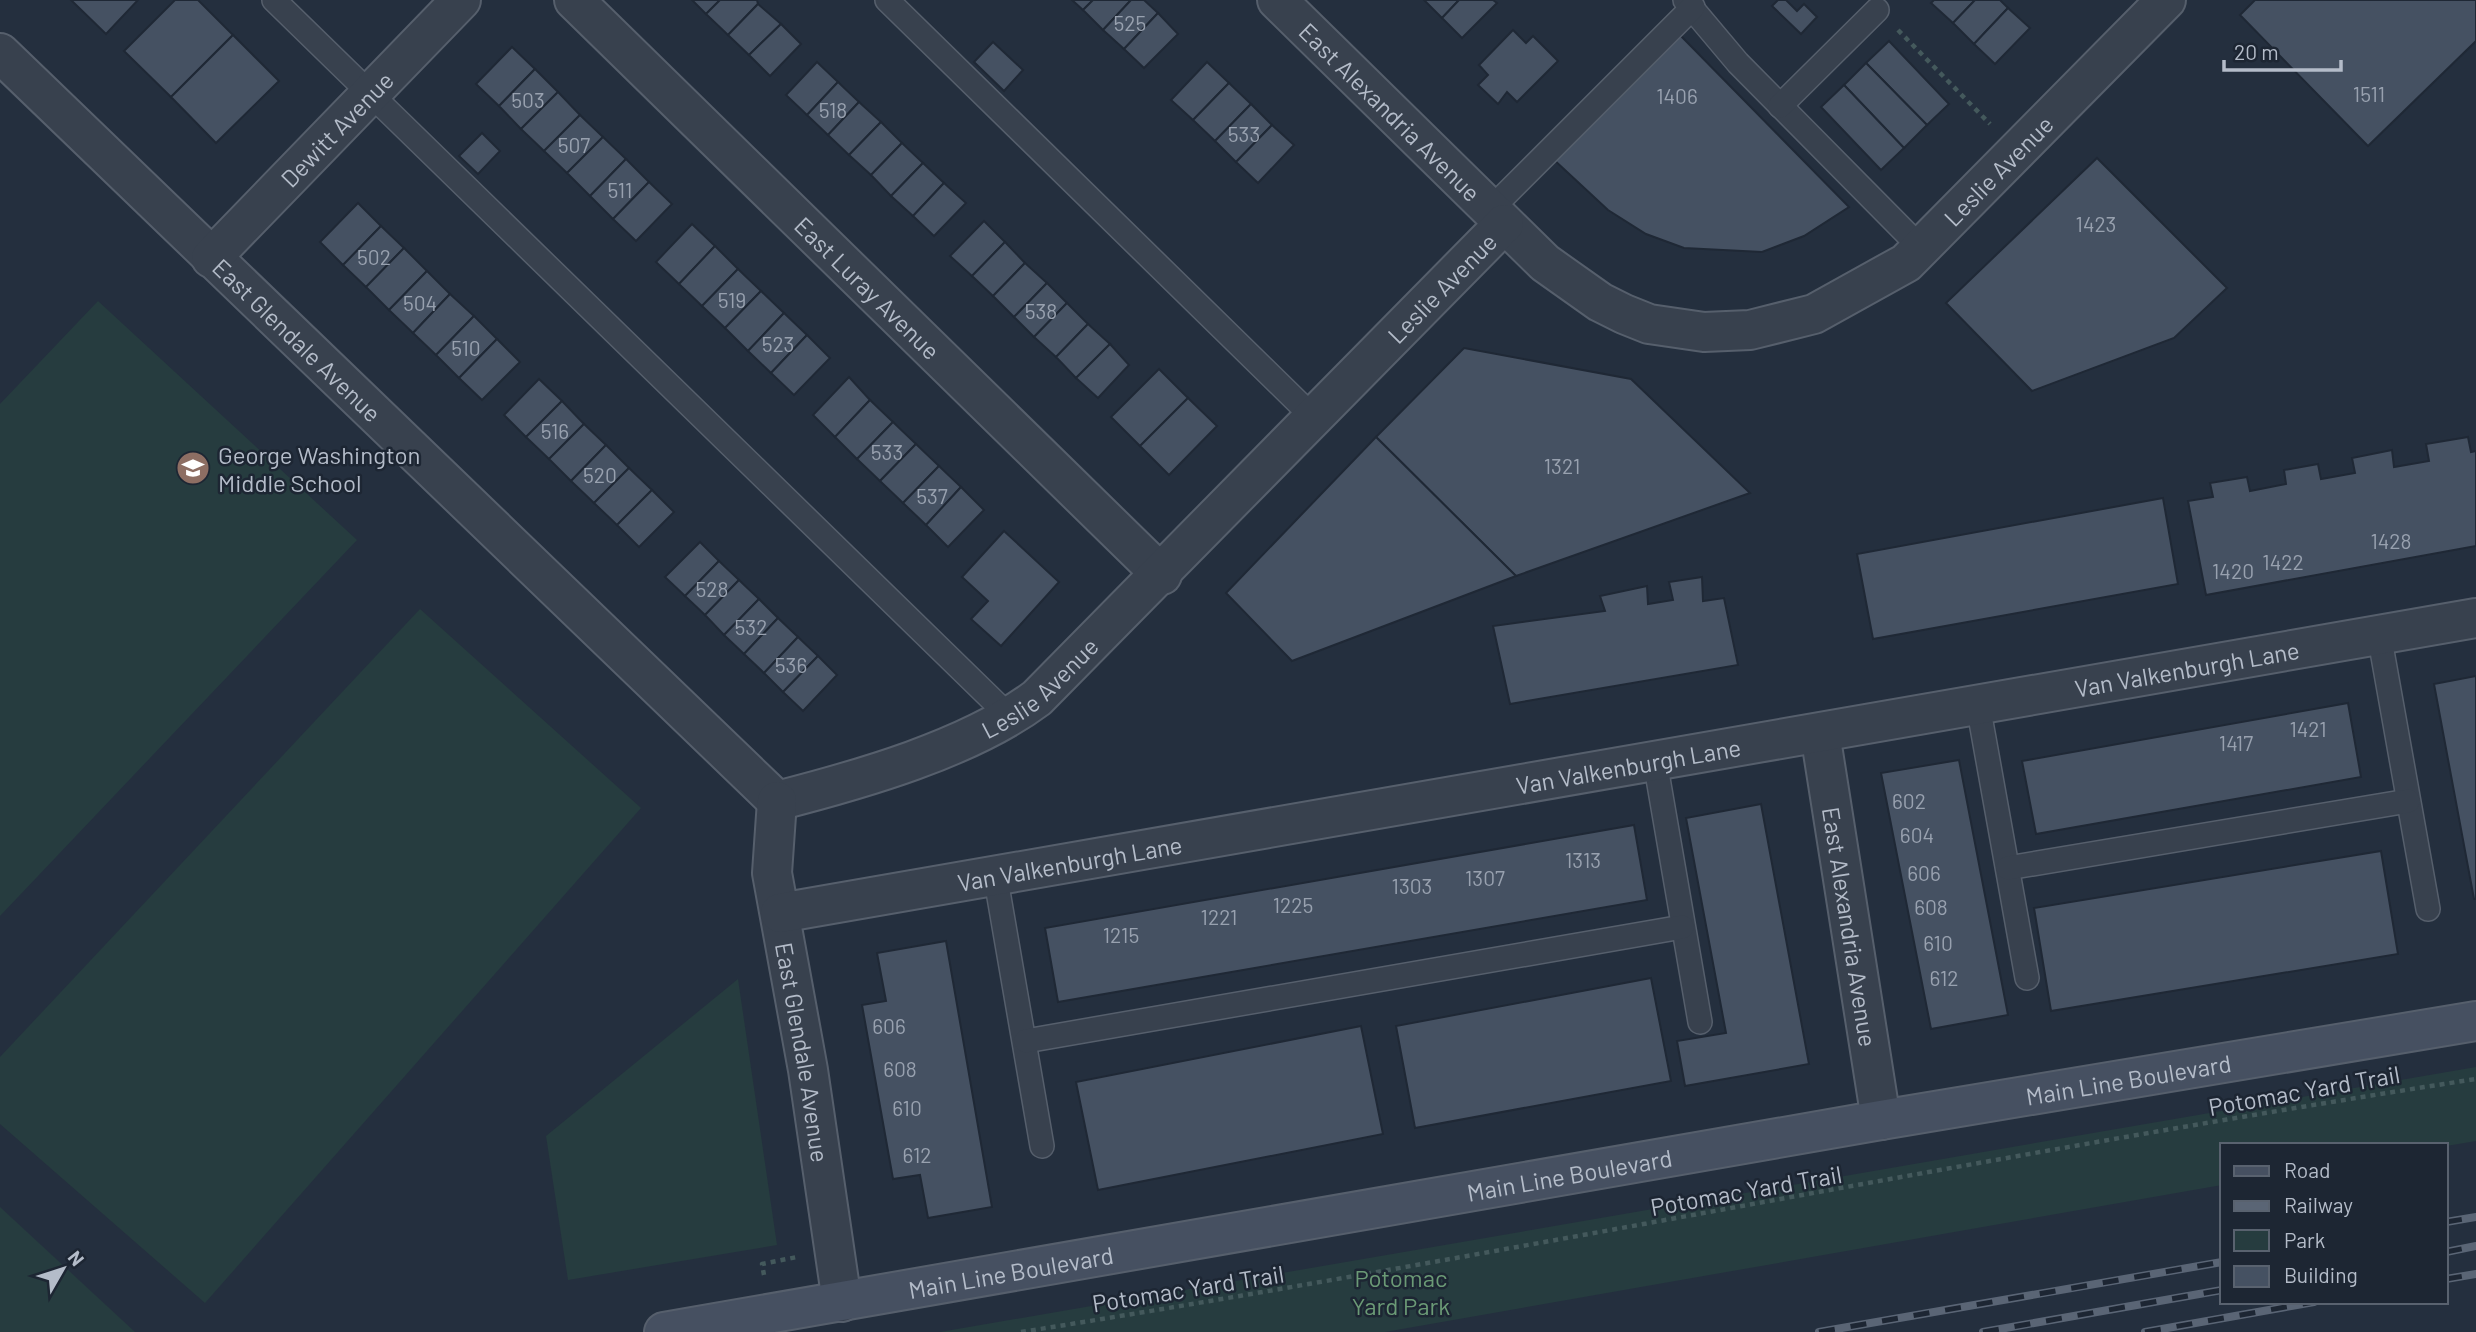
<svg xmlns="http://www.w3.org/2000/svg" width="2476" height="1332" viewBox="0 0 2476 1332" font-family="Barlow,sans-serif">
<rect width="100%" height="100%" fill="#242f3e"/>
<g fill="#263c3f">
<polygon points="98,301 357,540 0,916 0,404"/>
<polygon points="420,609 641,808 205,1303 0,1124 0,1057"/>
<polygon points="738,979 777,1245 568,1280 546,1136"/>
<polygon points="2476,1067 2476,1141 2446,1146 2222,1145 2222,1185 1385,1332 940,1332"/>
<polygon points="0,1207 135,1332 0,1332"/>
</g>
<g fill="#455162" stroke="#1f2835" stroke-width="2">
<polygon points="71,0 138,0 106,34"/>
<polygon points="175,0 198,0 233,35 171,97 124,51"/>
<polygon points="692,0 720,0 706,14"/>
<polygon points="720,0 757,0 758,4 728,35 706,14"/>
<polygon points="1072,0 1093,0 1083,10"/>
<polygon points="1093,0 1131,0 1103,30 1083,10"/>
<polygon points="1131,0 1144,0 1158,13 1124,49 1103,30"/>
<polygon points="1424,0 1459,0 1442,18"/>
<polygon points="1459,0 1493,0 1497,3 1462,38 1442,18"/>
<polygon points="1778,0 1786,0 1797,11 1804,4 1817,17 1801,34 1772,6"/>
<polygon points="1934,0 1975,0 1953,23 1931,3"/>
<polygon points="1975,0 2000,0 2008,8 1974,44 1953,23"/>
<polygon points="2255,0 2476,0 2476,41 2368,146 2240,15"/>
<polygon points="758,4 781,24 749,55 728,35"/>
<polygon points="2008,8 2030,28 1995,64 1974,44"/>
<polygon points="1158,13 1178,34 1144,68 1124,49"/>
<polygon points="781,24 801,44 770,76 749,55"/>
<polygon points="1513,30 1526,43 1533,36 1558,61 1517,102 1507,92 1498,104 1478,85 1488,75 1479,65"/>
<polygon points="1678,33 1849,207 1804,236 1762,252 1684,248 1646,234 1608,210 1552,158"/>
<polygon points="233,35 279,81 216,143 171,97"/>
<polygon points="1889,41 1949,104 1927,125 1866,63"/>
<polygon points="993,42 1023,70 1004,91 974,62"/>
<polygon points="512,47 535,69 499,106 476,84"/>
<polygon points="817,62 838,82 807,115 786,95"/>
<polygon points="1207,62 1229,83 1193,120 1171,100"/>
<polygon points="1866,63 1927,125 1904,148 1844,85"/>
<polygon points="535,69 558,92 521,129 499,106"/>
<polygon points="838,82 859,102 828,135 807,115"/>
<polygon points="1229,83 1251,104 1215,141 1193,120"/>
<polygon points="1844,85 1904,148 1881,170 1821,107"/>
<polygon points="558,92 580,115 544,151 521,129"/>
<polygon points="859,102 881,122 849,155 828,135"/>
<polygon points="1251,104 1272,125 1236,162 1215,141"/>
<polygon points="580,115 603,137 567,173 544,151"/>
<polygon points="881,122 902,143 871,175 849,155"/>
<polygon points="1272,125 1294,145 1258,183 1236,162"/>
<polygon points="482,133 500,151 478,174 459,156"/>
<polygon points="603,137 626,159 590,196 567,173"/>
<polygon points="902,143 923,163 891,196 871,175"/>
<polygon points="2097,158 2227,288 2174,338 2032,391 1946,303"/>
<polygon points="626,159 649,182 613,219 590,196"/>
<polygon points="923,163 944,183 913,216 891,196"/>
<polygon points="649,182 672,204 636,241 613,219"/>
<polygon points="944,183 966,203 934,236 913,216"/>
<polygon points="358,203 381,226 343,265 320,242"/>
<polygon points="984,221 1005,242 972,276 950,256"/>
<polygon points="692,224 715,246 679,284 656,262"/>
<polygon points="381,226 404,248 366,287 343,265"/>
<polygon points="1005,242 1025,263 993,296 972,276"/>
<polygon points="715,246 738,269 702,306 679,284"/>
<polygon points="404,248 427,271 389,310 366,287"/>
<polygon points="1025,263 1047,283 1014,317 993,296"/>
<polygon points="738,269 761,291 725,328 702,306"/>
<polygon points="427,271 450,294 413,333 389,310"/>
<polygon points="1047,283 1067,303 1034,337 1014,317"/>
<polygon points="761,291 784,313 748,351 725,328"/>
<polygon points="450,294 474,316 436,355 413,333"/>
<polygon points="1067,303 1088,324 1056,357 1034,337"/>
<polygon points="784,313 807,335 771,373 748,351"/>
<polygon points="474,316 497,339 459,378 436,355"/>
<polygon points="1088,324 1110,344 1076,378 1056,357"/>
<polygon points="807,335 830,358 794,395 771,373"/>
<polygon points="497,339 520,362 482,400 459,378"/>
<polygon points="1110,344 1129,365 1098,398 1076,378"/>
<polygon points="1464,348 1631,379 1750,493 1516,576 1376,437"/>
<polygon points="1159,369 1188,398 1140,446 1111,417"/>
<polygon points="849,377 870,400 835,437 813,415"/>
<polygon points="539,379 562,401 526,437 504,415"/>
<polygon points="1188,398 1217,426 1169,475 1140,446"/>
<polygon points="870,400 893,422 857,459 835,437"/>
<polygon points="562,401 584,424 549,459 526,437"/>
<polygon points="893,422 916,444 880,481 857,459"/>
<polygon points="584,424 606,445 571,481 549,459"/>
<polygon points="1376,437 1516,576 1292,661 1226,593"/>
<polygon points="2468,437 2471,452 2476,451 2476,546 2206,595 2188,501 2213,497 2210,483 2247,477 2250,491 2286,484 2284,470 2318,464 2321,479 2355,473 2352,458 2392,450 2394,467 2429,461 2426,444"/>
<polygon points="916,444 939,466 903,503 880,481"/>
<polygon points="606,445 629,468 594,503 571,481"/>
<polygon points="939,466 961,487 926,525 903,503"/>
<polygon points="629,468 652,490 617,525 594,503"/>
<polygon points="961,487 984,510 948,547 926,525"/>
<polygon points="652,490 674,512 639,547 617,525"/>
<polygon points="2163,498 2178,584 1873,639 1857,554"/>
<polygon points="1004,531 1059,582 1001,646 971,619 988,601 962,577"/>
<polygon points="700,542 719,561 685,596 665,577"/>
<polygon points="719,561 739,580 705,615 685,596"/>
<polygon points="1702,577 1703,601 1724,598 1738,665 1510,704 1493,626 1605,611 1600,596 1647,586 1648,604 1673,600 1669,582"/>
<polygon points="739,580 759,599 724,635 705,615"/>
<polygon points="759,599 778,618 744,654 724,635"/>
<polygon points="778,618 798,637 764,673 744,654"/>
<polygon points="798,637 818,656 783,692 764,673"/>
<polygon points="818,656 837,675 803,711 783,692"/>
<polygon points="2476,676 2476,899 2474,899 2434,684"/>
<polygon points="2348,703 2361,777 2036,834 2022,761"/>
<polygon points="1959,760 2008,1015 1931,1029 1881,773"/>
<polygon points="1761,804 1809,1064 1685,1086 1677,1041 1726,1033 1686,818"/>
<polygon points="1634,825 1647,900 1058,1002 1045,928"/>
<polygon points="2381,851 2398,954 2051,1011 2034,908"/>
<polygon points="946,941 992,1207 928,1218 920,1175 893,1179 862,1005 886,1001 877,953"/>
<polygon points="1651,978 1671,1081 1415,1128 1396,1026"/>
<polygon points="1361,1026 1383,1134 1098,1190 1076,1082"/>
</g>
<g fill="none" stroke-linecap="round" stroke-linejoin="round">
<defs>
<g id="lane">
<polyline points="274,0 1011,718"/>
<polyline points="887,0 1314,418"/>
<polyline points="1685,0 1738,63 1921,248"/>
<polyline points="1780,106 1877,10"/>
<polyline points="1490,210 1693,7"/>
<polyline points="2379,634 2428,909"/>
<polyline points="1978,705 2027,978"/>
<polyline points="1655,761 1700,1022"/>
<polyline points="2008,868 2408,801"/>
<polyline points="995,874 1042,1146"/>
<polyline points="1026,1041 1682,927"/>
</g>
<g id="street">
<path id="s1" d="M574,0L1162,575"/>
<path id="s2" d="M1277,0L1545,263L1600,302L1624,314L1649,324L1704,332L1750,330L1814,314L1906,263L2166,0"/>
<path id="s3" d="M0,53L777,801C859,780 969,749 1037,698L1504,224"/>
<path id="s4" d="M211,258L461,0"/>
<path id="s5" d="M1820,733L1881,1120"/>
<path id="s6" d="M777,801L772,873L808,1070L842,1302"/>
<path id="s7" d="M780,913L2476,618"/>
</g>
<g id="secondary">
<path id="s8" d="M664,1332L1881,1120L2476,1021"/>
</g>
</defs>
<use href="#lane" stroke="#565f6c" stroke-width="26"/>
<use href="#street" stroke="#565f6c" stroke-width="42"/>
<use href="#secondary" stroke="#565f6c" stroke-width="42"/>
<g stroke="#44595c" stroke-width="4.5" stroke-dasharray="5 5" stroke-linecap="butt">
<polyline points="1898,30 1990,124"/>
<polyline points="764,1275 762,1264 797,1257"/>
<path d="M1021,1332C1508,1255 1990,1154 2476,1079"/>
</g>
<use href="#lane" stroke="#38414e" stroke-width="23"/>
<use href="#street" stroke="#38414e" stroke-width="38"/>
<use href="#secondary" stroke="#465061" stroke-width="38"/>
<defs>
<g id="rail">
<polyline points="2446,1222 2476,1217"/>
<polyline points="2446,1252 2476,1246"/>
<polyline points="2446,1279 2476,1274"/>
<polyline points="1819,1332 2222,1262"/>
<polyline points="1983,1332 2222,1290"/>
<polyline points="2145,1332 2314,1302"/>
</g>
</defs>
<use href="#rail" stroke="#5a6575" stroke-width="8"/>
<use href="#rail" stroke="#1d2633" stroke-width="5" stroke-dasharray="16" stroke-linecap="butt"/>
</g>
<defs>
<symbol id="school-disc" viewBox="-11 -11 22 22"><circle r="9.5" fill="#8d6e63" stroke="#1d2633"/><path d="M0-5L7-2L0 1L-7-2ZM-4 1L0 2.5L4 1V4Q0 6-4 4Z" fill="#fff"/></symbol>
</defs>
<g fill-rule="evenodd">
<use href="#school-disc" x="174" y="449" width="38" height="38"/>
</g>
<g text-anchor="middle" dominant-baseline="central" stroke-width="5" stroke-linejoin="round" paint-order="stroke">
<g font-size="21" fill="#98a1af">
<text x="1130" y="22">525</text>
<text x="2369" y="93">1511</text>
<text x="1677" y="95">1406</text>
<text x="528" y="99">503</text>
<text x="833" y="109">518</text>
<text x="1244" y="133">533</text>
<text x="574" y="144">507</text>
<text x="620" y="189">511</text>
<text x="2096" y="223">1423</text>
<text x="374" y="256">502</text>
<text x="732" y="299">519</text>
<text x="420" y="302">504</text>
<text x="1041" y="310">538</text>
<text x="778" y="343">523</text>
<text x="466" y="347">510</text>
<text x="555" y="430">516</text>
<text x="887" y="451">533</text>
<text x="1562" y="465">1321</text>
<text x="600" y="474">520</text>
<text x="932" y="495">537</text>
<text x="2391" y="540">1428</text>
<text x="2283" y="561">1422</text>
<text x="2233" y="570">1420</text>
<text x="712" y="588">528</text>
<text x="751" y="626">532</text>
<text x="791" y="664">536</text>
<text x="2308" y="728">1421</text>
<text x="2236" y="742">1417</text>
<text x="1909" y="800">602</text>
<text x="1917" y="834">604</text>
<text x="1583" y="859">1313</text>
<text x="1924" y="872">606</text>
<text x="1485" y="877">1307</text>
<text x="1412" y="885">1303</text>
<text x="1293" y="904">1225</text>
<text x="1931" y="906">608</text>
<text x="1219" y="916">1221</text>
<text x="1121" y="934">1215</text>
<text x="1938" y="942">610</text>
<text x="1944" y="977">612</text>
<text x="889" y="1025">606</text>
<text x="900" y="1068">608</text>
<text x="907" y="1107">610</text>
<text x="917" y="1154">612</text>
</g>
<g font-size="24" fill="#b4bcc9" stroke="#1d2633">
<text stroke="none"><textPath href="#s2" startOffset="159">East Alexandria Avenue</textPath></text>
<text stroke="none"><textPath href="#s4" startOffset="180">Dewitt Avenue</textPath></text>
<text stroke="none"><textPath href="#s2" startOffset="900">Leslie Avenue</textPath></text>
<text stroke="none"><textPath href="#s1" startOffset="411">East Luray Avenue</textPath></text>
<text stroke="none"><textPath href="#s3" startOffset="1936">Leslie Avenue</textPath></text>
<text stroke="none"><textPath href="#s3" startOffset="413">East Glendale Avenue</textPath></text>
<text stroke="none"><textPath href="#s7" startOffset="1428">Van Valkenburgh Lane</textPath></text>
<text stroke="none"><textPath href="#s3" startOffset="1368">Leslie Avenue</textPath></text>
<text stroke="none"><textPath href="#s7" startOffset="861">Van Valkenburgh Lane</textPath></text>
<text stroke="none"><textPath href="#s7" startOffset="294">Van Valkenburgh Lane</textPath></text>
<text stroke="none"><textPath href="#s5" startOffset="196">East Alexandria Avenue</textPath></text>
<text stroke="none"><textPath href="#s6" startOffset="254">East Glendale Avenue</textPath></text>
<text stroke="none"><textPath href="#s8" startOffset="1486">Main Line Boulevard</textPath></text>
<text transform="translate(2304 1090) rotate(-10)">Potomac Yard Trail</text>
<text stroke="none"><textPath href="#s8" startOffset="919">Main Line Boulevard</textPath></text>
<text transform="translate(1746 1190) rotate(-10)">Potomac Yard Trail</text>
<text stroke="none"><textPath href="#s8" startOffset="352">Main Line Boulevard</textPath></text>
<text transform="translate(1188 1288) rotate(-9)">Potomac Yard Trail</text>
</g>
<g font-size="24" fill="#b4bcc9" stroke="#1d2633" text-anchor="start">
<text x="218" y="454">George Washington<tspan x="218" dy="28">Middle School</tspan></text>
</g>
<g font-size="24" fill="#6b9a76" stroke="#1d2633">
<text x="1401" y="1277">Potomac<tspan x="1401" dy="28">Yard Park</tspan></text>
</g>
</g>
<rect x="2220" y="1143" width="228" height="161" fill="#1d2633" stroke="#59626f" stroke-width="2"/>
<rect x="2234" y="1166" width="35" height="10" fill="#465061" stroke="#59626f" stroke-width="2"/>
<text x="2284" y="1178" font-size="21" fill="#b4bcc9">Road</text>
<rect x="2234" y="1201" width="35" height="10" fill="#5a6575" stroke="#59626f" stroke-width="2"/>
<text x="2284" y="1213" font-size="21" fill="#b4bcc9">Railway</text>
<rect x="2234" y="1230" width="35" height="21" fill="#263c3f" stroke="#59626f" stroke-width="2"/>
<text x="2284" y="1248" font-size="21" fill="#b4bcc9">Park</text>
<rect x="2234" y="1266" width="35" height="21" fill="#455162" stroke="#59626f" stroke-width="2"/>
<text x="2284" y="1283" font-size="21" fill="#b4bcc9">Building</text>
<g transform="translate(63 1269) rotate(51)" stroke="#1d2633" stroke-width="5" paint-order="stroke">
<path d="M0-5L12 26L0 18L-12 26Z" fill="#b4bcc9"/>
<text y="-10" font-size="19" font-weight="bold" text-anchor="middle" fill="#b4bcc9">N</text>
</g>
<path d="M2224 60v10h117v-10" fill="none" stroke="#b4bcc9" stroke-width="3.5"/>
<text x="2234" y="60" font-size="21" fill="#b4bcc9" stroke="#1d2633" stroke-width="5" paint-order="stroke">20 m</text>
</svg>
